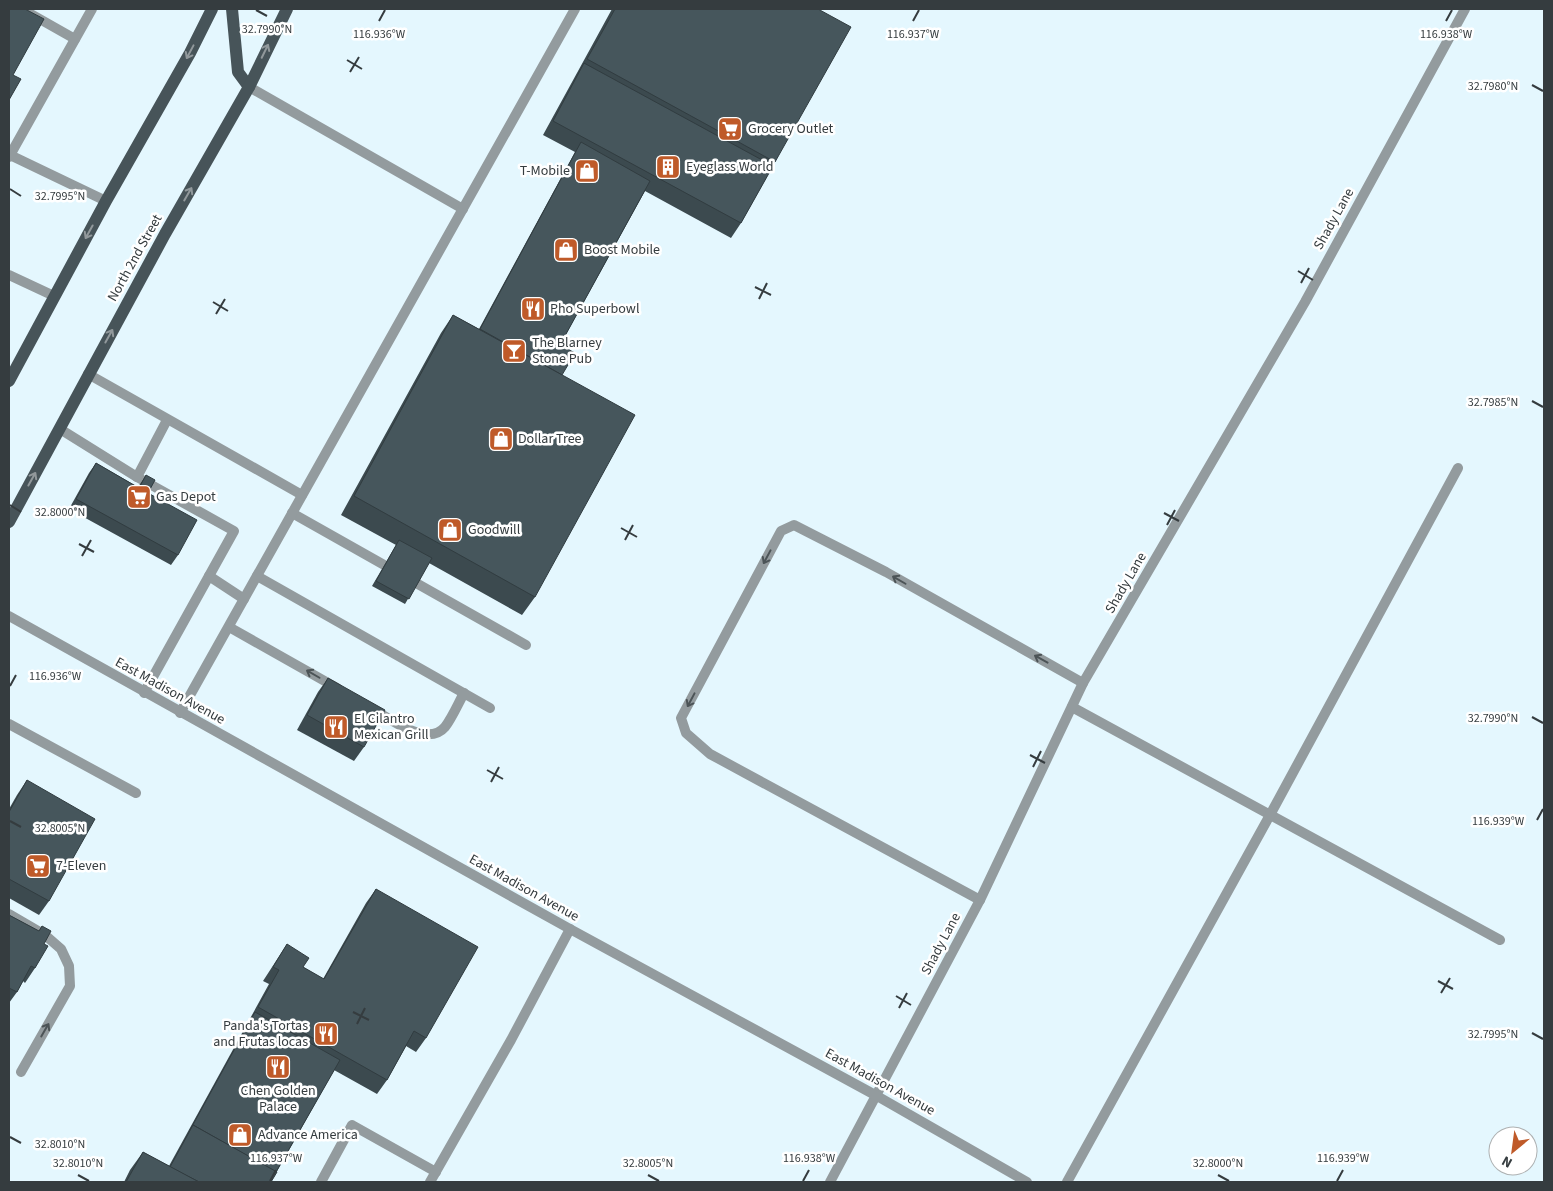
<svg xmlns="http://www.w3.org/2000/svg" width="1553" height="1191" viewBox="0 0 1553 1191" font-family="'Source Sans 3',sans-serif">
<rect width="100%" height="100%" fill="#e4f7fe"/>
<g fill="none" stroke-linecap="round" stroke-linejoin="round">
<g stroke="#939b9e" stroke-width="10">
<polyline points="22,9 75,39"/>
<polyline points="249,87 463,209"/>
<polyline points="10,155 106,201"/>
<polyline points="9,157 92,9"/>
<polyline points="9,275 54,296"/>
<polyline points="88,374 302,495"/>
<polyline points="60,429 137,477 234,531 144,693"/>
<polyline points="137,477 167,420"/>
<polyline points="292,513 526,645"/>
<polyline points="209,576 244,599"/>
<polyline points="257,576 490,708"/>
<polyline points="229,627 337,688"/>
<polyline points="1072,707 1500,940"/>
<path d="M371,708C389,718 427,748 445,727C452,718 458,704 464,693"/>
<polyline points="180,713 575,9"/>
<polyline points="9,724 136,793"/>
<polyline points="980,900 710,754 686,733 681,718 781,531 794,525 886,572 1083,683"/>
<polyline points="9,914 45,935 61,949 69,966 70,986 21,1072"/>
<polyline points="321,1182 352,1125 436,1172"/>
<polyline points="430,1182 511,1040 570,929"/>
<polyline points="1067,1182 1270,815 1458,468"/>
</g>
<polyline stroke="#939b9e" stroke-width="10" points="830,1182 980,900 1083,683 1305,302 1465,9"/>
<polyline stroke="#939b9e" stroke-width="10" points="9,616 570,929 877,1096 1027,1182"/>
<g stroke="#475459" stroke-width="12">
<polyline points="232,9 238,72 249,87"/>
<polyline points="9,381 106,201 190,53 212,9"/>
<polyline points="9,522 165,234 249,87 287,9"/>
</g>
</g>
<g fill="#3c4a4f">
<polygon points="612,9 818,9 775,162 741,223 731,238 645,191 560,345 562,375 535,597 522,615 429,563 405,604 372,586 396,545 341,515 441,333 453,315 479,329 575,152 543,135"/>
<polygon points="96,463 138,487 146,475 148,493 178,555 171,565 69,509 89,473"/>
<polygon points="328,678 364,747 354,761 297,730 318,692"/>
<polygon points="27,780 49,901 39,915 9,898 9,809 17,795"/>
<polygon points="376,889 426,1038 416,1052 406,1046 387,1080 377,1094 334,1070 271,1182 124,1182 130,1170 143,1152 169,1166 269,984 263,981 287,944 303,967 323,979 366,903"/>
<polygon points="9,915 39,931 42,926 44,944 35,968 25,983 23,981 17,992 9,1003"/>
</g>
<g fill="#46565c" stroke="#313c40">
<polygon points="9,9 25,9 44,19 13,75 21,79 9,100"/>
<polygon points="615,9 818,9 851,27 775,162 587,59"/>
<polygon points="584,63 773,166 741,223 553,121"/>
<polygon points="581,142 650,181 560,345 575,353 562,375 480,329"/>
<polygon points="453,315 635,415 535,597 354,496"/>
<polygon points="96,463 139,488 146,475 155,480 148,493 197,520 178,555 76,499"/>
<polygon points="399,540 432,558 409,599 376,581"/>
<polygon points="328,678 385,710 364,747 307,715"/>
<polygon points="27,780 95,819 49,901 9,879 9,812"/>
<polygon points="376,889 478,947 426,1038 414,1031 387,1080 258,1007 279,970 273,967 287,944 309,958 303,967 324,979"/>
<polygon points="9,915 39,931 42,926 51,931 44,944 48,946 35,968 31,966 17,992 9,988"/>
<polygon points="255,1012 340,1060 276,1172 193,1125 190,1130"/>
<polygon points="193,1125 277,1172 271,1182 199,1182 170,1167"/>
<polygon points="143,1152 199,1182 126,1182"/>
</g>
<defs><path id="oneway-shaft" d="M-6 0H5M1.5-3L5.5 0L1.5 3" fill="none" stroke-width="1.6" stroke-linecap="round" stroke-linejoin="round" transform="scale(1.25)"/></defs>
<g stroke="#91989b">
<use href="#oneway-shaft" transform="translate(265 51) rotate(-64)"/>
<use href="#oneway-shaft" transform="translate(190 52) rotate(118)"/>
<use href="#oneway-shaft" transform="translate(188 194) rotate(-60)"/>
<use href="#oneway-shaft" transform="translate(89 232) rotate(119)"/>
<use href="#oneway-shaft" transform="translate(109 336) rotate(-61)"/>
<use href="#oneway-shaft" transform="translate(32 479) rotate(-61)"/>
</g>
<g stroke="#4c5457">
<use href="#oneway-shaft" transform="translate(767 557) rotate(118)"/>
<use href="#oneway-shaft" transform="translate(899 580) rotate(-150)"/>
<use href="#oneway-shaft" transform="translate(1041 659) rotate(-151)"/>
<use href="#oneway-shaft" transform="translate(313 674) rotate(-150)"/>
<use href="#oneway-shaft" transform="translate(691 700) rotate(118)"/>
<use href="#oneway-shaft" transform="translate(45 1030) rotate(-60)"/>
</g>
<path fill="none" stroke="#353c3f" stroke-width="2" d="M256,10L267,16M379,21L385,10M913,21L919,10M1446,21L1452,10M347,60L362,69M350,72L359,57M1532,85L1543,91M10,189L21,196M1298,271L1313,280M1301,283L1309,268M755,287L771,295M759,299L767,283M213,302L228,311M216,314L225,299M1532,401L1543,407M10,505L21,512M1164,513L1179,521M1167,525L1175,510M621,528L637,537M625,540L633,525M79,544L94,552M82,556L91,540M10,686L16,675M1532,717L1543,723M1030,755L1045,763M1033,767L1041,751M487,770L503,779M491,782L499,767M1537,820L1543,809M10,821L21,827M1438,981L1453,989M1441,993L1450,978M896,996L911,1005M899,1008L907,993M353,1012L369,1020M357,1024L365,1008M1532,1033L1543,1039M10,1137L21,1143M78,1175L89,1181M648,1175L659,1181M1218,1175L1229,1181M270,1181L276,1170M803,1181L809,1170M1337,1181L1343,1170"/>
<defs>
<symbol id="supermarket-square" viewBox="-11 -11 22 22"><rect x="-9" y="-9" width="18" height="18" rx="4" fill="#bf5a29" stroke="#fff"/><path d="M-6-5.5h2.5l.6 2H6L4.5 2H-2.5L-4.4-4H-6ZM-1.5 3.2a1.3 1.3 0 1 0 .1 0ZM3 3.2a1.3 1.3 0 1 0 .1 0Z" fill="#fff"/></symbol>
<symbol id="building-square" viewBox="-11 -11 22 22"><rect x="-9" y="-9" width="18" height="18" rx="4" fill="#bf5a29" stroke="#fff"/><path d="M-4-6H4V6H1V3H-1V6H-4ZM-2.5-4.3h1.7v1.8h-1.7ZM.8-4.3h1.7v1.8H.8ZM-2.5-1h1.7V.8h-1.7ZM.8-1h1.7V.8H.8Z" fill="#fff"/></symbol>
<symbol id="shop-square" viewBox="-11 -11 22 22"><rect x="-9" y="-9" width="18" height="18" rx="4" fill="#bf5a29" stroke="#fff"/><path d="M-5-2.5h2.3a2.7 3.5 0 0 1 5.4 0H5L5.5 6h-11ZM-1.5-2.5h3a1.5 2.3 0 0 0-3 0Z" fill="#fff"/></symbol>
<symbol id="restaurant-square" viewBox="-11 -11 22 22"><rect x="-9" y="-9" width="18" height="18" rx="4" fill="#bf5a29" stroke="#fff"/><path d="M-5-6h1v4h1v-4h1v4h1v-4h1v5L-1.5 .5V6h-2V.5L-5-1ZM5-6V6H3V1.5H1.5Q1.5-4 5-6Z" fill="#fff"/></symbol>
<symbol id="bar-square" viewBox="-11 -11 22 22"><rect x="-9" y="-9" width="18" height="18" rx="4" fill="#bf5a29" stroke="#fff"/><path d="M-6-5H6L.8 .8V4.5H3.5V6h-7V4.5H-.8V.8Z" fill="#fff"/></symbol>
</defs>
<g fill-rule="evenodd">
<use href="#supermarket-square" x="716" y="115" width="28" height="28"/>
<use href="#building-square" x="654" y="153" width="28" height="28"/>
<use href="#shop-square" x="573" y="157" width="28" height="28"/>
<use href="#shop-square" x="552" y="236" width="28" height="28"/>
<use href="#restaurant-square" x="519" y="295" width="28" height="28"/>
<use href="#bar-square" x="500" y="337" width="28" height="28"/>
<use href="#shop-square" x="487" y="425" width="28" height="28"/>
<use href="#supermarket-square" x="125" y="483" width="28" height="28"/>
<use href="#shop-square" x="436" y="516" width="28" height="28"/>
<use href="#restaurant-square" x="322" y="713" width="28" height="28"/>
<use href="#supermarket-square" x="24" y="852" width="28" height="28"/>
<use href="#restaurant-square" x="312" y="1020" width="28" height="28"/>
<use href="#restaurant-square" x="264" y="1053" width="28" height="28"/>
<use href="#shop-square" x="226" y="1121" width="28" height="28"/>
</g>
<g text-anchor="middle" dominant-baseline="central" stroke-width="5" stroke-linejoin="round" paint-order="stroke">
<g font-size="14" fill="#353c3f" stroke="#fff" text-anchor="start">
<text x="748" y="129">Grocery Outlet</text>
<text x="686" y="167">Eyeglass World</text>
<text x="570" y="171" text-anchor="end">T-Mobile</text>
<text x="584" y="250">Boost Mobile</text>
<text x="550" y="309">Pho Superbowl</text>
<text x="532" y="343">The Blarney<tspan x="532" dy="16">Stone Pub</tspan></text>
<text x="518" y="439">Dollar Tree</text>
<text x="156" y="497">Gas Depot</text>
<text x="468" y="530">Goodwill</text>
<text x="354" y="719">El Cilantro<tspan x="354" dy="16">Mexican Grill</tspan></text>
<text x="56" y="866">7-Eleven</text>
<text x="308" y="1026" text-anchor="end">Panda's Tortas<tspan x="308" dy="16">and Frutas locas</tspan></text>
<text x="278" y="1091" text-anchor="middle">Chen Golden<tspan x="278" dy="16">Palace</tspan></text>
<text x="258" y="1135">Advance America</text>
</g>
<g font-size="14" fill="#353c3f" stroke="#fff">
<text transform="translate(1334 219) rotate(-61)">Shady Lane</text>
<text transform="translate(135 258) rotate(-61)">North 2nd Street</text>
<text transform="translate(1126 583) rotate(-60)">Shady Lane</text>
<text transform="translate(170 691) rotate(29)">East Madison Avenue</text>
<text transform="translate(524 888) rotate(29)">East Madison Avenue</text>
<text transform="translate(941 944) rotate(-62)">Shady Lane</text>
<text transform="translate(880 1082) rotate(29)">East Madison Avenue</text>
</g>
</g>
<g font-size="12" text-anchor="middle" fill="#353c3f" stroke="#fff" stroke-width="5" stroke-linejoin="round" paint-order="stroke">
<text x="267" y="33">32.7990°N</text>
<text x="379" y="38">116.936°W</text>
<text x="913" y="38">116.937°W</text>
<text x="1446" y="38">116.938°W</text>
<text x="1493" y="90">32.7980°N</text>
<text x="60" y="200">32.7995°N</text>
<text x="1493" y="406">32.7985°N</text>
<text x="60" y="516">32.8000°N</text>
<text x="55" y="680">116.936°W</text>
<text x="1493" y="722">32.7990°N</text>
<text x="1498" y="825">116.939°W</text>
<text x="60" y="832">32.8005°N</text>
<text x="1493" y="1038">32.7995°N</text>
<text x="60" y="1148">32.8010°N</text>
<text x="276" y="1162">116.937°W</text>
<text x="809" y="1162">116.938°W</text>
<text x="1343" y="1162">116.939°W</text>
<text x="78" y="1167">32.8010°N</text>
<text x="648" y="1167">32.8005°N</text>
<text x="1218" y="1167">32.8000°N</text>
</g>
<rect width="1553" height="1191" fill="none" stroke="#353c3f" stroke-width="20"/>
<g transform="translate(1513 1151) rotate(209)"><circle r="24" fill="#ffffff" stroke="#aeb1b2"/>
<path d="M0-4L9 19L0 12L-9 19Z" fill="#bf5a29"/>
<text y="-8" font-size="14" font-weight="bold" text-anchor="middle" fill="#353c3f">N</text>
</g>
</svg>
